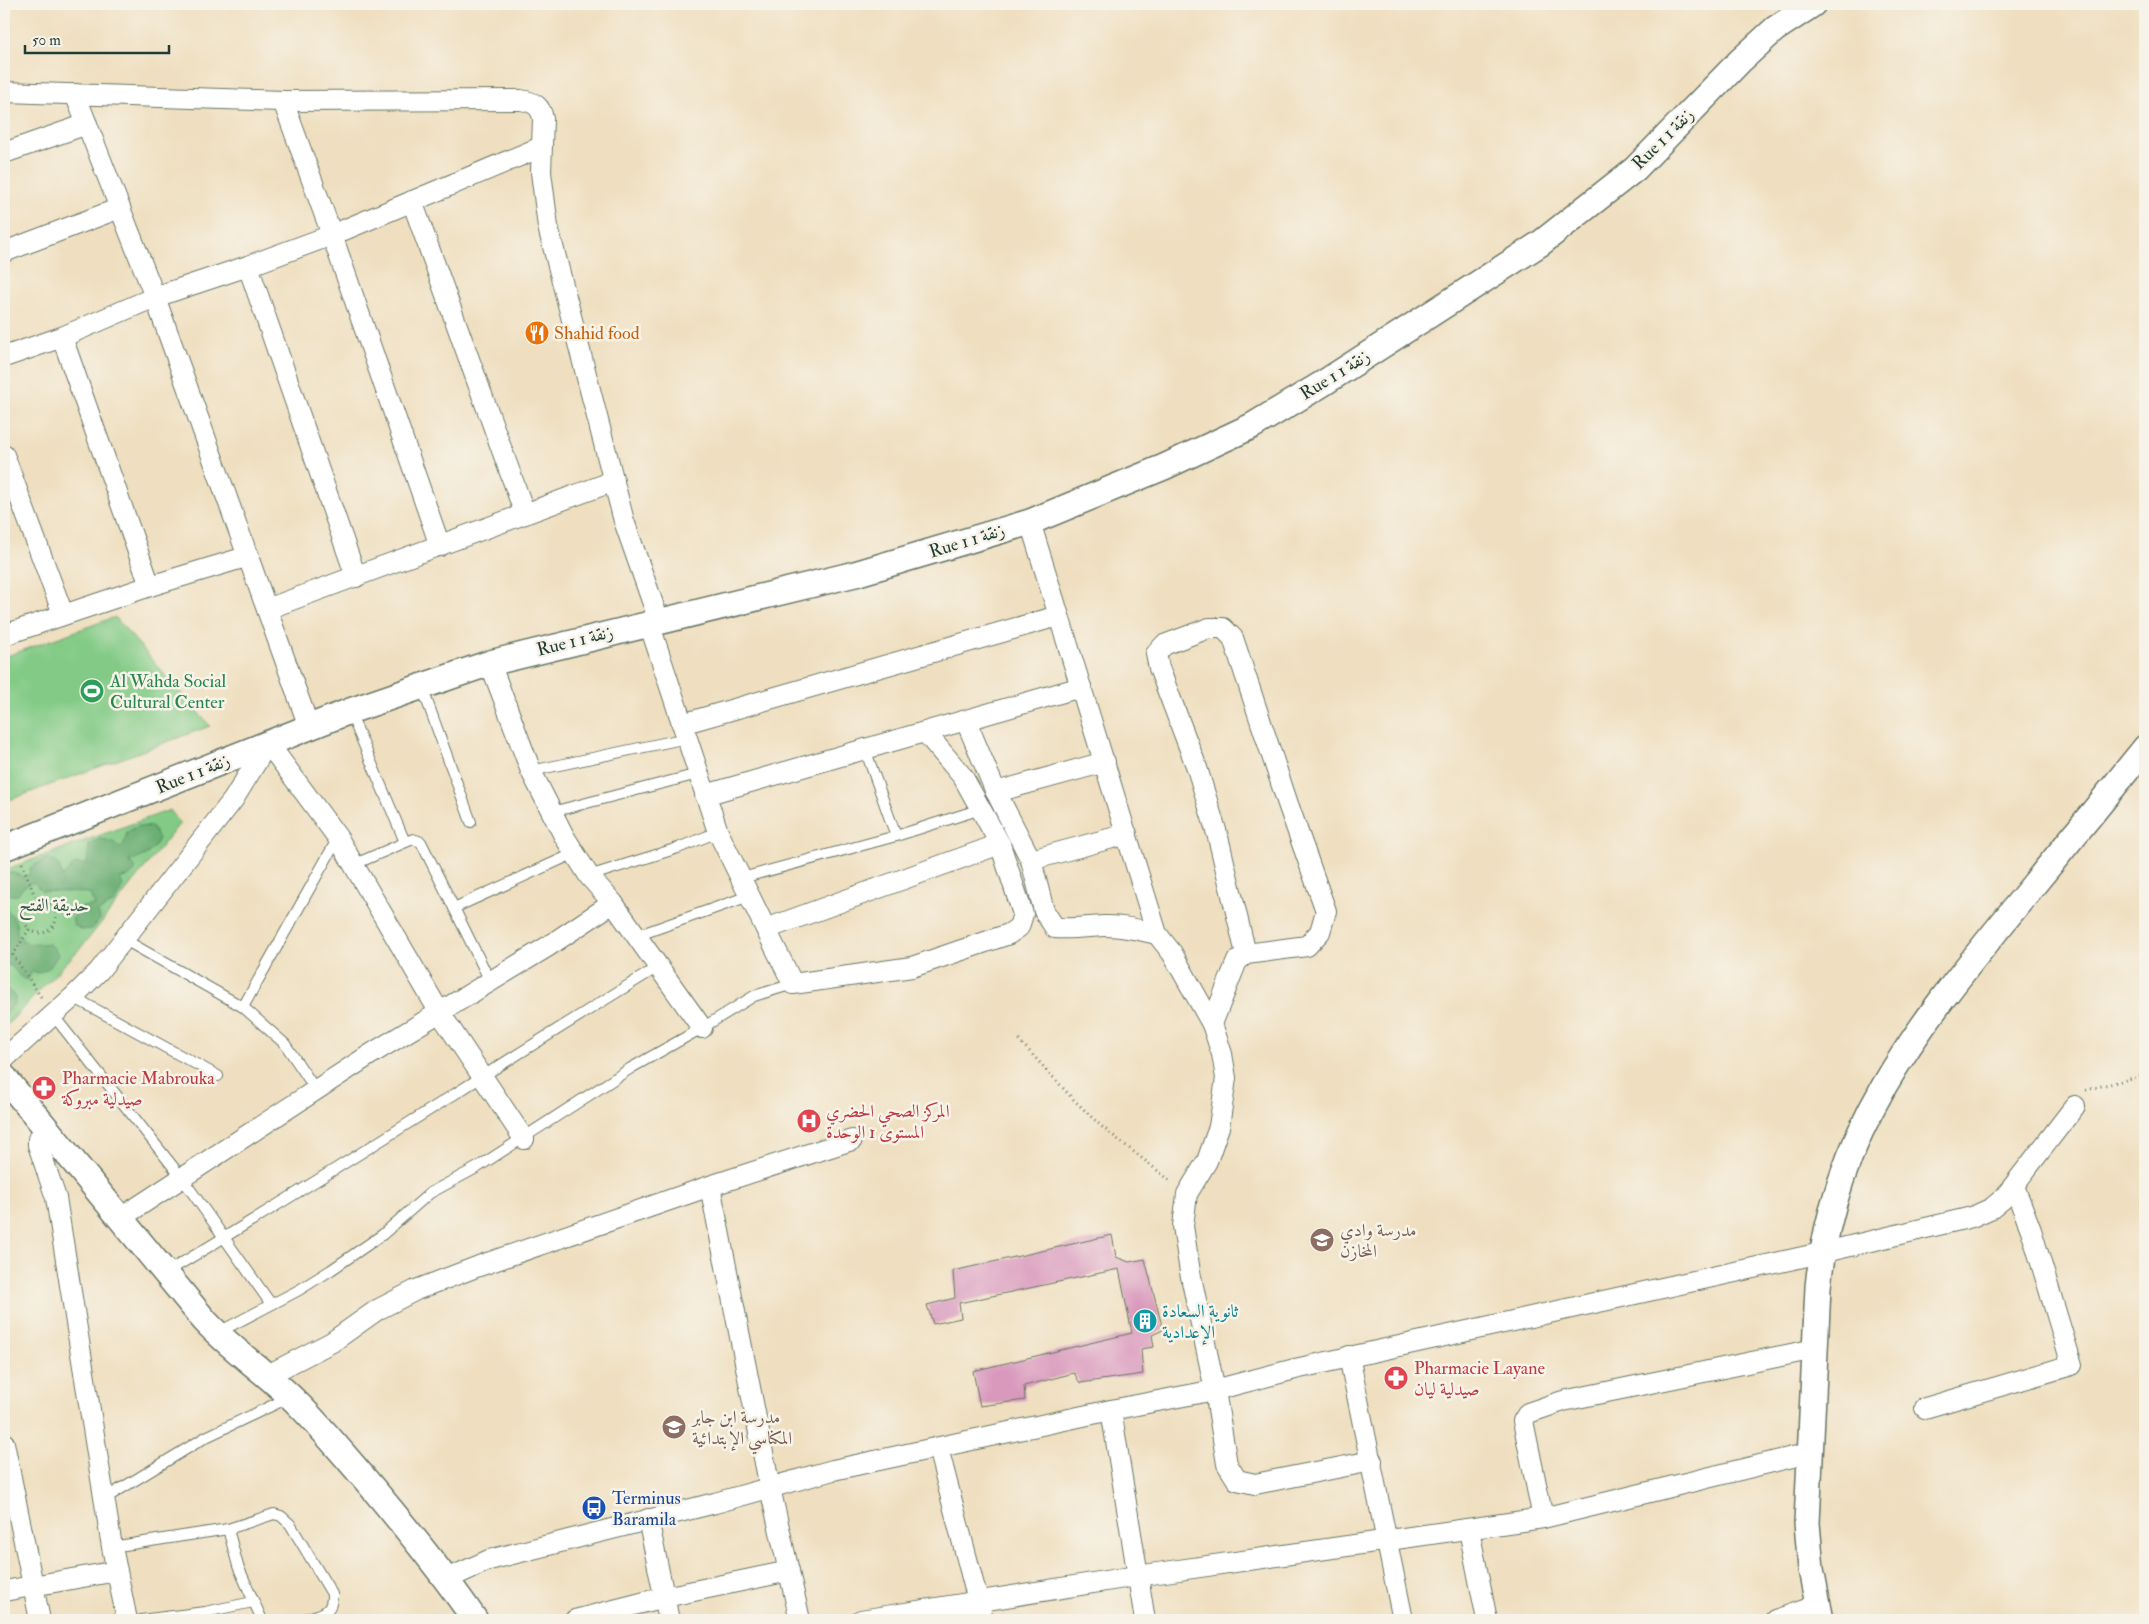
<svg xmlns="http://www.w3.org/2000/svg" width="2149" height="1624" viewBox="0 0 2149 1624" font-family="'IM FELL Double Pica',Amiri,serif">
<rect width="100%" height="100%" fill="#f7f3e8"/>
<filter id="ink" filterUnits="userSpaceOnUse"><feTurbulence type="fractalNoise" baseFrequency=".02" numOctaves="2"/><feDisplacementMap in="SourceGraphic" scale="10" xChannelSelector="R" yChannelSelector="G"/><feConvolveMatrix kernelMatrix="1 2 1 2 8 2 1 2 1" color-interpolation-filters="sRGB"/></filter>
<filter id="wash" filterUnits="userSpaceOnUse"><feTurbulence type="fractalNoise" baseFrequency=".0096" numOctaves="4" result="noise"/><feDisplacementMap in="SourceGraphic" scale="20" xChannelSelector="R" yChannelSelector="G"/><feGaussianBlur stdDeviation="1.12" result="paint"/><feColorMatrix in="noise" values="0 0 0 0 0 0 0 0 0 0 0 0 0 0 0 0 0 1.4 0 .05"/><feComposite in="paint" operator="in"/></filter>
<g filter="url(#wash)">
<rect width="100%" height="100%" fill="#efdfc0"/>
<g fill="#82ca85" stroke="#50845c">
<polygon points="115,617 210,726 4,802 4,657"/>
<polygon points="170,810 180,823 85,943 4,1028 4,870"/>
</g>
<g fill="#69ae72" stroke="#447653">
<path d="M138,826L152,827L159,839C151,853 145,857 129,861L135,866V871L128,877L120,878L123,886L114,902L98,912L100,919L92,929L82,930L74,925L72,919L82,907L95,905L89,893L42,891L33,882L23,887L18,895H11L5,890L4,892V874C11,871 17,874 23,877L30,874V868L47,858L59,865L62,877L75,864H87L89,845L99,839L112,841L120,848L124,844L127,832Z"/>
<path d="M4,907C14,916 17,921 17,935C20,937 23,941 27,943C42,948 49,936 58,955L50,967L39,973L32,971L28,980C17,978 17,969 8,964L4,970Z"/>
<polygon points="4,987 15,996 15,1003 4,1015"/>
</g>
<g id="blocks">
<polygon fill="#d999bd" points="1112,1235 1116,1257 1129,1262 1145,1259 1163,1330 1152,1335 1154,1347 1141,1349 1143,1374 1080,1383 1074,1373 1024,1386 1025,1400 980,1406 973,1371 1132,1333 1119,1269 959,1303 961,1318 933,1324 927,1305 955,1298 953,1271"/>
</g>
</g>
<g filter="url(#ink)">
<use href="#blocks" fill-opacity="0" stroke="#687665" stroke-width="1"/>
<g fill="none" stroke-linecap="round" stroke-linejoin="round">
<defs>
<g id="service">
<polyline points="422,687 471,822"/>
<polyline points="350,712 405,842"/>
<polyline points="865,749 896,836"/>
<polyline points="531,771 687,738"/>
<polyline points="552,812 698,774"/>
<polyline points="355,864 413,839 421,842 454,908 575,853"/>
<polyline points="589,876 678,848 718,832"/>
<polyline points="742,878 896,836 981,809"/>
<polyline points="454,908 490,981"/>
<polyline points="636,936 749,896"/>
<polyline points="125,940 243,1007 285,1044 316,1090"/>
<polyline points="73,997 218,1076"/>
<polyline points="243,1007 338,838"/>
<polyline points="53,1015 182,1178 271,1304"/>
<path d="M165,1273C332,1174 493,1068 658,967"/>
<polyline points="217,1333 299,1290 331,1270 382,1235 430,1193 478,1167 631,1068 702,1028 754,996 793,984"/>
<polyline points="104,1499 206,1437 290,1397"/>
<polyline points="228,1529 238,1566 262,1620"/>
<path d="M112,1547L228,1529L274,1514L281,1516L290,1524L332,1594C333,1615 319,1614 302,1620"/>
<polyline points="141,1620 205,1612 253,1602"/>
</g>
<g id="minor">
<path d="M4,92L283,101L521,100C534,102 541,106 543,119L541,172L548,227L624,521L659,621"/>
<polyline points="75,94 155,297 309,727"/>
<polyline points="283,101 332,235 440,546"/>
<polyline points="4,153 87,124"/>
<polyline points="412,201 525,514"/>
<polyline points="4,252 120,208"/>
<polyline points="248,266 356,577"/>
<polyline points="62,337 150,586"/>
<polyline points="4,357 62,337 155,297 248,266 332,235 541,147"/>
<polyline points="4,455 63,614"/>
<polyline points="1030,522 1157,934 1172,953 1212,1024 1222,1054 1226,1078 1219,1127 1207,1161 1187,1194 1183,1226 1190,1272 1215,1390 1227,1464 1237,1480 1255,1484 1372,1461"/>
<polyline points="267,609 614,481"/>
<polyline points="649,623 718,832 793,984 912,967 1009,934 1019,927 1023,914 1000,844 963,777 925,732"/>
<polyline points="4,635 150,586 249,556"/>
<polyline points="490,663 531,771 564,836 589,876 613,903 702,1028"/>
<path d="M966,721L996,792L1031,860L1044,911L1055,928C1072,929 1086,927 1103,926C1121,925 1140,930 1157,934"/>
<polyline points="682,724 1058,616"/>
<polyline points="996,792 1105,762"/>
<polyline points="705,795 1081,687"/>
<polyline points="1031,860 1127,834"/>
<polyline points="766,929 1000,844"/>
<polyline points="1212,1024 1237,961 1246,954 1307,946 1320,932 1326,911 1288,804 1233,638 1223,628 1209,628 1164,645 1156,654 1159,668 1197,768 1218,837 1246,954"/>
<polyline points="4,1059 73,997 99,971 233,800 268,743 338,838 440,1013 524,1139"/>
<polyline points="47,1128 38,1139 38,1145 56,1198 112,1547 127,1620"/>
<polyline points="710,1186 770,1488 800,1620"/>
<polyline points="119,1219 371,1054 547,947 613,903"/>
<polyline points="1349,1356 1403,1620"/>
<polyline points="268,1375 332,1342 377,1310 416,1290 479,1266 710,1186 852,1140"/>
<polyline points="1925,1408 2072,1365 2031,1230 2014,1186"/>
<polyline points="1111,1410 1145,1620"/>
<polyline points="4,1443 40,1620"/>
<polyline points="938,1448 983,1620"/>
<polyline points="1543,1518 1523,1421 1528,1413 1563,1401 1815,1349"/>
<polyline points="648,1519 669,1620"/>
<polyline points="1469,1530 1487,1620"/>
<polyline points="447,1579 489,1560 715,1503 833,1470 1111,1410 1215,1390 1295,1369 1821,1253 1972,1217 1992,1208 2004,1198 2075,1106"/>
<polyline points="4,1591 117,1571"/>
<polyline points="575,1620 665,1597 789,1571"/>
<polyline points="861,1620 1137,1576 1543,1518 1809,1453"/>
<polyline points="1775,1620 1819,1605"/>
</g>
<g id="tertiary">
<polyline points="4,848 350,711 490,663 855,574 1030,522 1164,467 1252,426 1322,384 1541,243 1635,169 1740,61 1775,29 1813,4"/>
<path d="M4,1077L205,1321C234,1352 270,1375 299,1405C322,1428 343,1454 365,1479C404,1525 441,1570 475,1620"/>
<path d="M1821,1620L1811,1569L1807,1523L1818,1287C1833,1133 1915,1030 2009,915C2055,859 2100,804 2145,748"/>
</g>
</defs>
<use href="#service" stroke="#687665" stroke-width="12"/>
<use href="#minor" stroke="#687665" stroke-width="22"/>
<use href="#tertiary" stroke="#687665" stroke-width="28"/>
<g stroke="#687665" stroke-width="3" stroke-dasharray="1 4" stroke-linecap="butt">
<polyline points="22,863 37,902"/>
<circle cx="40" cy="917" r="16"/>
<polyline points="29,929 13,955 43,1000"/>
<polyline points="1019,1040 1073,1099 1101,1126 1172,1182"/>
<polyline points="2086,1090 2145,1075"/>
</g>
<use href="#service" stroke="#fff" stroke-width="10"/>
<use href="#minor" stroke="#fff" stroke-width="20"/>
<use href="#tertiary" stroke="#fff" stroke-width="25"/>
</g>
</g>
<defs>
<symbol id="restaurant-disc" viewBox="-11 -11 22 22"><circle r="9.5" fill="#e8710a" stroke="#f7f3e8"/><path d="M-5-6h1v4h1v-4h1v4h1v-4h1v5L-1.5 .5V6h-2V.5L-5-1ZM5-6V6H3V1.5H1.5Q1.5-4 5-6Z" fill="#fff"/></symbol>
<symbol id="stadium-disc" viewBox="-11 -11 22 22"><circle r="9.5" fill="#2e9e5b" stroke="#f7f3e8"/><path d="M0-5a6.5 5 0 1 0 0 10a6.5 5 0 1 0 0-10ZM-3.5-1.8h7v3.6h-7Z" fill="#fff"/></symbol>
<symbol id="pharmacy-disc" viewBox="-11 -11 22 22"><circle r="9.5" fill="#e0444e" stroke="#f7f3e8"/><path d="M-2-6h4v4h4v4h-4v4h-4v-4h-4v-4h4Z" fill="#fff"/></symbol>
<symbol id="hospital-disc" viewBox="-11 -11 22 22"><circle r="9.5" fill="#e0444e" stroke="#f7f3e8"/><path d="M-5-5h3v3.5h4V-5h3V5h-3V1.5h-4V5h-3Z" fill="#fff"/></symbol>
<symbol id="school-disc" viewBox="-11 -11 22 22"><circle r="9.5" fill="#8d6e63" stroke="#f7f3e8"/><path d="M0-5L7-2L0 1L-7-2ZM-4 1L0 2.5L4 1V4Q0 6-4 4Z" fill="#fff"/></symbol>
<symbol id="building-disc" viewBox="-11 -11 22 22"><circle r="9.5" fill="#0f9aa8" stroke="#f7f3e8"/><path d="M-4-6H4V6H1V3H-1V6H-4ZM-2.5-4.3h1.7v1.8h-1.7ZM.8-4.3h1.7v1.8H.8ZM-2.5-1h1.7V.8h-1.7ZM.8-1h1.7V.8H.8Z" fill="#fff"/></symbol>
<symbol id="bus-disc" viewBox="-11 -11 22 22"><circle r="9.5" fill="#1a4fb4" stroke="#f7f3e8"/><path d="M-5-6H5V4H4V6H2V4H-2V6H-4V4H-5ZM-3.5-4V0h7V-4ZM-3.5 1.2v1.5H-2V1.2ZM2 1.2v1.5H3.5V1.2Z" fill="#fff"/></symbol>
</defs>
<g fill-rule="evenodd">
<use href="#restaurant-disc" x="523" y="319" width="28" height="28"/>
<use href="#stadium-disc" x="78" y="677" width="28" height="28"/>
<use href="#pharmacy-disc" x="30" y="1074" width="28" height="28"/>
<use href="#hospital-disc" x="795" y="1107" width="28" height="28"/>
<use href="#school-disc" x="1308" y="1226" width="28" height="28"/>
<use href="#building-disc" x="1131" y="1307" width="28" height="28"/>
<use href="#pharmacy-disc" x="1382" y="1364" width="28" height="28"/>
<use href="#school-disc" x="660" y="1413" width="28" height="28"/>
<use href="#bus-disc" x="580" y="1494" width="28" height="28"/>
</g>
<g text-anchor="middle" dominant-baseline="central" stroke-width="5" stroke-linejoin="round" paint-order="stroke">
<g font-size="18" fill="#1f3d34" stroke="#f7f3e8">
<text transform="translate(1663 139) rotate(-45)">Rue 1 زنقة 1</text>
<text transform="translate(1335 375) rotate(-32)">Rue 1 زنقة 1</text>
<text transform="translate(967 541) rotate(-17)">Rue 1 زنقة 1</text>
<text transform="translate(575 641) rotate(-14)">Rue 1 زنقة 1</text>
<text transform="translate(193 774) rotate(-22)">Rue 1 زنقة 1</text>
</g>
<g font-size="18" fill="#c56008" stroke="#f7f3e8" text-anchor="start">
<text x="554" y="333">Shahid food</text>
</g>
<g font-size="18" fill="#27864d" stroke="#f7f3e8" text-anchor="start">
<text x="110" y="681">Al Wahda Social<tspan x="110" dy="21">Cultural Center</tspan></text>
</g>
<g font-size="18" fill="#335944" stroke="#f7f3e8">
<text x="54" y="905">حديقة الفتح</text>
</g>
<g font-size="18" fill="#be3a42" stroke="#f7f3e8" text-anchor="start">
<text x="62" y="1078">Pharmacie Mabrouka<tspan x="62" dy="21">صيدلية مبروكة</tspan></text>
<text x="826" y="1111">المركز الصحي الحضري<tspan x="826" dy="21">المستوى 1 الوحدة</tspan></text>
<text x="1414" y="1368">Pharmacie Layane<tspan x="1414" dy="21">صيدلية ليان</tspan></text>
</g>
<g font-size="18" fill="#785e54" stroke="#f7f3e8" text-anchor="start">
<text x="1340" y="1230">مدرسة وادي<tspan x="1340" dy="21">المخازن</tspan></text>
<text x="692" y="1417">مدرسة ابن جابر<tspan x="692" dy="21">المكناسي الإبتدائية</tspan></text>
</g>
<g font-size="18" fill="#0d838f" stroke="#f7f3e8" text-anchor="start">
<text x="1162" y="1311">ثانوية السعادة<tspan x="1162" dy="21">الإعدادية</tspan></text>
</g>
<g font-size="18" fill="#164399" stroke="#f7f3e8" text-anchor="start">
<text x="612" y="1498">Terminus<tspan x="612" dy="21">Baramila</tspan></text>
</g>
</g>
<rect width="2149" height="1624" fill="none" stroke="#f7f3e8" stroke-width="20"/>
<path d="M25 45v8h144v-8" fill="none" stroke="#1f3d34" stroke-width="2.5"/>
<text x="32" y="45" font-size="15" fill="#1f3d34" stroke="#f7f3e8" stroke-width="4" paint-order="stroke">50 m</text>
</svg>
